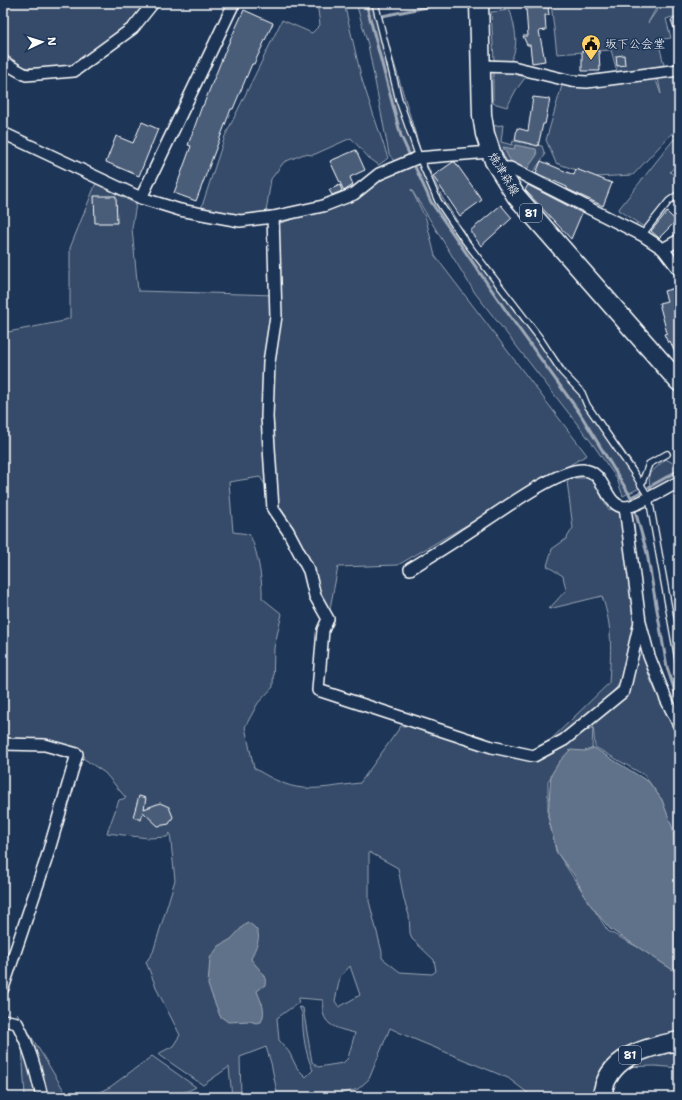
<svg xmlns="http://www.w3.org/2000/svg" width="682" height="1100" viewBox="0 0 682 1100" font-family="'Shantell Sans','Klee One',sans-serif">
<rect width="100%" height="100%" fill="#1d3557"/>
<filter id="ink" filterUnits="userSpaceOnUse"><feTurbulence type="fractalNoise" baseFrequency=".025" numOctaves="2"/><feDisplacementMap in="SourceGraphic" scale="8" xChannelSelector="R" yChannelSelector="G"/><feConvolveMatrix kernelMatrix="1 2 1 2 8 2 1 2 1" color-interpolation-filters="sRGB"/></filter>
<g filter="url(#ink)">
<g fill="#364b69" stroke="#9aa5b4" fill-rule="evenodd">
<polygon points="3,3 148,3 131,26 71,68 52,70 23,67 3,52"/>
<polygon points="317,3 344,3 362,80 388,158 379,165 369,158 351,138 313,155 304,154 284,162 271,179 266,212 238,215 201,209 225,136 282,20 312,33 320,25"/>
<path d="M356,3H376L421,152L442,197L485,265L530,320L633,464L639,477L640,488L623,496L617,479L592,443L475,293L411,189L426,219L435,256L587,455L398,565L338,567L328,619L287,518L260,477L229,482L233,532L249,534C257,547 263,582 262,598L282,614L274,648L273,687L258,703L245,727L254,768C267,776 281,784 296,787C316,791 340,785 360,783L401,726L423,725L538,759L593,727L592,750L567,754L548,781V816L556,851L608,931L643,950L679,974V1068L655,1066L616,1067L594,1091L593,1097H533L508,1078L409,1037L390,1028L369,1079L358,1089L332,1096L278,1097L271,1063L266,1047L240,1057L241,1097H232L229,1067L203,1085L158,1054L173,1046L180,1035L158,992L146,962L153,952L175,880L170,833L167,837L148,838L107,833L119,800L126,798L105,773L77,754L3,744V333L59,322L70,318V248L96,183L136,204L132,228L138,291L275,295L278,224L357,198L382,178L400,170L389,154L368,45ZM369,852L398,868L404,900L409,915L410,933L412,939L434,960L436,971L432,974L400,972L382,958V952L369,901ZM350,966L360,995L339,1007L335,1001L340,977ZM299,998L323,1000C320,1025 334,1028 355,1033L348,1058L343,1063L318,1067L312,1062L303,1008L299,1007C304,1015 302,1019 303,1029C304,1042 307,1058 313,1070L306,1077L297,1068L289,1052L279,1040L277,1018L298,1003Z"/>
<polygon points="551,3 659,3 648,23 662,3 679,3 679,15 666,19 671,38 658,40 664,65 618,75 611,50 557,54"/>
<path d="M510,10C515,28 520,45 510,62L494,60L491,12Z"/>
<polygon points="493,70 528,74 516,90 507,107 493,103"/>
<polygon points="679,74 679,136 674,136 672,133 633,175 596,177 556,163 546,140 563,82 654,75 661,94 658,78"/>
<polygon points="503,125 501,142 512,145 513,141 542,146 545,155 532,174 510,166 501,151 492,126"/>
<polygon points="674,139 679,140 679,162 670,172 679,179 679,188 647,229 618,210"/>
<polygon points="666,459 676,465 679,463 679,477 650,493 649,474"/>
<path d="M571,478H588L596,486L608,509L621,511L630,581L633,623L622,676L617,687L604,702L536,754L609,683C611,649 613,629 602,596L549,609L566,590L563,576L547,566L552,549L566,539L573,528L567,481Z"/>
<polygon points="640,645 650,679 679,741 679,851 662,800 644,775 595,747 593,724 624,691"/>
<polygon points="17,1013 68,1097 44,1097 17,1023"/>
<polygon points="22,1046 34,1078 36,1097 25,1097"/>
<path d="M152,1056L196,1087C177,1100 115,1097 89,1097L110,1087Z"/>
</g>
<g fill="#617289" stroke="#a0aab8">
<polygon points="515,145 536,149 537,155 527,169 512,164 503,147 514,149"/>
<polygon points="594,748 649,782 662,800 673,829 675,884 679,895 679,974 610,929 588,902 574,875 557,853 548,816 551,775 559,762 570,750 585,751"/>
<path d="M247,922C266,932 257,943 251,959C256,967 268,975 265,985L257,991C261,1003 267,1010 261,1022L256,1023L250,1021L228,1022L220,1016L208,985L210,958L219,946L231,939Z"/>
</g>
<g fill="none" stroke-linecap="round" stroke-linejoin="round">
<g stroke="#a0aab8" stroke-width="3">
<polyline points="366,3 401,136 431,202 509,315 579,412 631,497 633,502"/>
<polyline points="382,16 447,3"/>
<polyline points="649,487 679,470"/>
<polyline points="631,497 641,492"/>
<polyline points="634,507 647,553 667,667 679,704"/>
</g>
</g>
<g fill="#4a5d79" stroke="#fff">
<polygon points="548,7 549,15 545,15 546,30 539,31 545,61 532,63 530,45 527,45 523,36 528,36 526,8"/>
<polygon points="244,10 273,23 254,64 252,64 233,109 231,109 196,201 174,193 191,146 188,145 202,106 203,106 226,49"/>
<polygon points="679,17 679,40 678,40 671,20"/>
<polygon points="582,51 599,51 600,71 582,71"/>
<polygon points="624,55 625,65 617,66 616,56"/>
<polygon points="533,97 550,99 545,124 543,124 538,146 515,140 517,128 528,131"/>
<polygon points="142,122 158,129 139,176 106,162 116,136 133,143"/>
<polygon points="356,150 365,170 350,177 353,185 344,191 330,161"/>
<polygon points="541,161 574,175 576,169 612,183 603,206 567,189 567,187 536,173"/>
<polygon points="453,162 455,162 482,200 460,216 433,176"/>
<polygon points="340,185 342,191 332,195 329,190"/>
<polygon points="528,185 582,213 571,239 525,190"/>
<polygon points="94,196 116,196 117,223 95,223"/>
<polygon points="501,205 512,218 481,246 470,231"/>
<polygon points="667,212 676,221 659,238 651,231"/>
<polygon points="675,288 679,300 679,361 670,341 668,343 664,334 667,333 659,303 667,301 664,291"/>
<polygon points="139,796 146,798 144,809 160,803 169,807 173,817 169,824 158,826 143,812 141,820 133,817"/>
</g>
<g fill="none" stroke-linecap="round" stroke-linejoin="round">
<defs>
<g id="lane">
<polyline points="375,3 399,100 419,157 438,201 463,238 539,337 562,372 582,393 587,405 634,473 649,498 679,665"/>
<polyline points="642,235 669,201 679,194"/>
<polyline points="641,485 649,464 667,454"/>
</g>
<g id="street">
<polyline points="3,62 26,75 74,71 133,28 153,3"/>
<polyline points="482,66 513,67 571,81 587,82 679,70"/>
<polyline points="3,133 141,198 180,210 240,221 273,217 323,206 354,194 379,174 417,158 489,152"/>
<polyline points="498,168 510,168 642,235 663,249 679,270"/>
<polyline points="141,198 234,3"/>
<polyline points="273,217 276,316 269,362 267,417 273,509 288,531 309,571 315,596 328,619 323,630 318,690 492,747 534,756 564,740 624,691 640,622"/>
<polyline points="663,249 679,240"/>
<polyline points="625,507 640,622 649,656 666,699 679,725"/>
<path d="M410,569C428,558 446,547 464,535C490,519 555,469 583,470C606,471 604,505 624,507C635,508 668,487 679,482"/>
<polyline points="3,744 45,745 77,754 46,860 3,988"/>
<path d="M3,1020L17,1023C30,1047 36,1071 42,1097"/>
</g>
<g id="primary">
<polyline points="479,3 482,115 485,134 494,161 516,196 679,382"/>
<path d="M602,1097C606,1057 646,1047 679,1041"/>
</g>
</defs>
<use href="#lane" stroke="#fff" stroke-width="8"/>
<use href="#street" stroke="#fff" stroke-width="14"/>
<use href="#primary" stroke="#fff" stroke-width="21"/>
<use href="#lane" stroke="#1d3557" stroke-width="5.5"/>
<use href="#street" stroke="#1d3557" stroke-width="11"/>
<use href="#primary" stroke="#1d3557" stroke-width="18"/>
</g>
</g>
<defs>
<symbol id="civic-pin" viewBox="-11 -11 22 30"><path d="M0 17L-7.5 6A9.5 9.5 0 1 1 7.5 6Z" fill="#ffd166" stroke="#1d3557"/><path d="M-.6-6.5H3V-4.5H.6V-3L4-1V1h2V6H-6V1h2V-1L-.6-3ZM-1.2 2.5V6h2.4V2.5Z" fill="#111"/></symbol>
</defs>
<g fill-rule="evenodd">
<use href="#civic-pin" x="580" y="33" width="22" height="30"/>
</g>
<g text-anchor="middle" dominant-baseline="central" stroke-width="3" stroke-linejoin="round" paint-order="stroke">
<g fill="#1d3557" stroke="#bbc2cd" stroke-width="1">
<rect x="520" y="204" width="22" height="18" rx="3"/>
<rect x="619" y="1046" width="22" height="18" rx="3"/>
</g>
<g font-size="11" font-weight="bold" fill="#fff">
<text x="531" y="213">81</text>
<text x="630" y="1055">81</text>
</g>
<g font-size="12" fill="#fff" stroke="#1d3557" text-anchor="start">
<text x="605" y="44">坂下公会堂</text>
</g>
<g font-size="12" fill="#fff" stroke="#1d3557">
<text transform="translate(504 174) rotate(59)">焼津森線</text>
</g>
</g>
<rect width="682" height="1100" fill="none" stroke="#1d3557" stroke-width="16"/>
<rect x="8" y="8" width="666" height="1084" fill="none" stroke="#fff" stroke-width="1.5" filter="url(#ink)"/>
<g transform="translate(42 42) rotate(86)" stroke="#1d3557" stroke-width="3" paint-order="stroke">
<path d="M0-3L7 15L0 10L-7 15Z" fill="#ffffff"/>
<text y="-6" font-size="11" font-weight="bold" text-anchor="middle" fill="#ffffff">N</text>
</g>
</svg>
